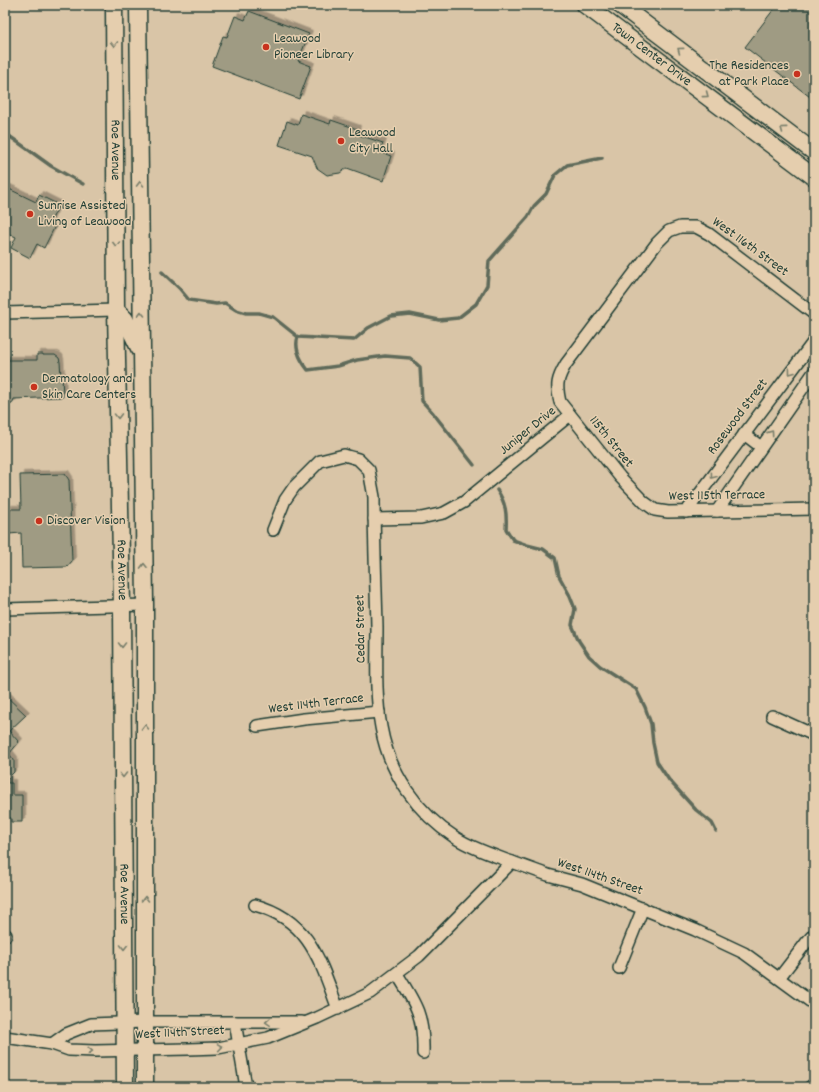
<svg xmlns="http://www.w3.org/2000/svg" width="819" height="1092" viewBox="0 0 819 1092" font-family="Dekko,sans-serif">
<defs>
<filter id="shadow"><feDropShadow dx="3.5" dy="-3.5" stdDeviation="0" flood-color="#0004"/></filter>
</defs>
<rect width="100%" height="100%" fill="#d9c5a7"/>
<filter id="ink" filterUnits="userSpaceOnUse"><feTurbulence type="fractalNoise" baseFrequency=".025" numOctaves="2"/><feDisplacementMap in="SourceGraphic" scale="8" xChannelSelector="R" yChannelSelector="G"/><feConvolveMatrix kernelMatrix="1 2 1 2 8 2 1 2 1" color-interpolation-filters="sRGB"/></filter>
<g filter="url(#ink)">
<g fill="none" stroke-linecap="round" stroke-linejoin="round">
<g stroke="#5e6b5a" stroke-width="3.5">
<polyline points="5,133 51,166 83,184"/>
<polyline points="162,272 179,288 189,300 216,304 225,303 236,310 246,313 259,313 273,317 298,337 354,340 368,328 391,316 410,314 439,320 458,318 476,304 487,285 489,261 528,217 534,206 546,194 555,175 567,165 602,158"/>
<path d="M298,337C294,348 301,361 308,370L338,366L357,360L385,356L410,358L420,367L422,401L433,413L474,465"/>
<path d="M497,490C506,503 507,514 506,529L513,540L527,545L543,549L555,558L559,576L569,594L575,609L572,625L579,641L589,656L600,666L636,689L645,707L651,724L653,743L657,762L669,780L696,810L712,823L716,831"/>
</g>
</g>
<g fill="#9f9b83" stroke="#1f3d34" filter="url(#shadow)">
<polygon points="777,5 814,5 814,100 745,47"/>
<polygon points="249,11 309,34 298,61 311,66 299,99 212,66 223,36 227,37 235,16 245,20"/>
<polygon points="301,114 330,124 331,120 357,129 356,134 383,143 380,152 391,156 383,181 347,168 340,173 327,175 317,168 312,156 279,145 287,121 298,125"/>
<polygon points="5,187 36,202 39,195 59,205 50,223 55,226 44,248 37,244 30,258 11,248 16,237 5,232"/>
<polygon points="37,354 43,354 43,355 55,355 59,358 60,362 61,376 62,376 63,397 14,399 12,404 5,405 5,360 37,360"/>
<polygon points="65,474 69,480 72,561 67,567 22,568 21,533 9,534 8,509 21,509 20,475"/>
<polygon points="5,695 26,715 9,731 19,742 9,754 14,760 14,772 8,778 8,783 12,783 12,795 22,795 22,822 11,822 11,818 5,818"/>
</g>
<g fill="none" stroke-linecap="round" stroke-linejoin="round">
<defs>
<g id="street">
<polyline points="5,313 116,310"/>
<path d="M814,314L709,234L696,227H680L669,231L657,243L566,364C557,379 556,385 560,402L620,477L644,502L655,510L668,512L814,509"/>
<polyline points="744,434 761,447"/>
<polyline points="717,511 814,372"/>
<polyline points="686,512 814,341"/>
<polyline points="374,519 421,518 444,513 464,502 570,415"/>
<path d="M273,530L285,500L294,487L320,461L344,455L358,459L369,470L374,497C374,540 376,584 377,627C377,660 375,694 381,727C389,773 417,813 456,838C473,849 493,855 512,862"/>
<polyline points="5,609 145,605"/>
<polyline points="772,716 814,735"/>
<polyline points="257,726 304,719 379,712"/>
<path d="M255,905C310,920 320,961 338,1009"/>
<polyline points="5,935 6,935"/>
<polyline points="619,968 643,908"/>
<path d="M397,974C416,1004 424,1016 423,1053"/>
<polyline points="779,978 806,943 814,934"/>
<polyline points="235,1022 246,1087"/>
<polyline points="5,1037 52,1044 69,1050 95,1051 188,1049 218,1048 268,1038 317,1018 370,993 419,956 512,862 548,875 582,884 695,930 744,953 814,1004"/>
<polyline points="52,1044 66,1034 91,1024 145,1022 302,1022"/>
<polyline points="810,1087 814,1084"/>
</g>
<g id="secondary">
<path id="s1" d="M114,5L116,310L122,606L125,1087"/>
<polyline points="138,5 145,605 145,1087"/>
<path id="s2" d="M585,5L814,177"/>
<polyline points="620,5 814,152"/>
<polyline points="116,310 125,319 139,348"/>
</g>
</defs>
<use href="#street" stroke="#1f3d34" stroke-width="14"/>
<use href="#secondary" stroke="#1f3d34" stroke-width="19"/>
<use href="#street" stroke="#e5ceae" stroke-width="11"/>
<use href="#secondary" stroke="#e5ceae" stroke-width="16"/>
</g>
<defs><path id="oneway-chevron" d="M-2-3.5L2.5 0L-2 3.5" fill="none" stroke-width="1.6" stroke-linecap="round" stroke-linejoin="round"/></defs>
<g stroke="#787e6b">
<use href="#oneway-chevron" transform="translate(114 44) rotate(89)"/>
<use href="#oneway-chevron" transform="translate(680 50) rotate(-143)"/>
<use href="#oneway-chevron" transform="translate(706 95) rotate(37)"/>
<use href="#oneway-chevron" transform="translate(783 129) rotate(-143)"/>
<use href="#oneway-chevron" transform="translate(140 184) rotate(-91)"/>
<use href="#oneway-chevron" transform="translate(116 244) rotate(90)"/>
<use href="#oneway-chevron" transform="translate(141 314) rotate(-91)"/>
<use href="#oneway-chevron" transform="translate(791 372) rotate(127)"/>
<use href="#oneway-chevron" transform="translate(118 416) rotate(89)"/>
<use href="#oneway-chevron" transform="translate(771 433) rotate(-55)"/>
<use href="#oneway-chevron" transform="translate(713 476) rotate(127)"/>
<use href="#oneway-chevron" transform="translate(144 566) rotate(-91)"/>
<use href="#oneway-chevron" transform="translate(122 645) rotate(90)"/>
<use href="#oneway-chevron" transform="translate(145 727) rotate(-90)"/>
<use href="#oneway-chevron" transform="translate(123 775) rotate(90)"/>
<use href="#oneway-chevron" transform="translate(145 899) rotate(-90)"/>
<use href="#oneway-chevron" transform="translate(124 947) rotate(90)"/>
<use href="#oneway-chevron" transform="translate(268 1022) rotate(177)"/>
<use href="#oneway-chevron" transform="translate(220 1047) rotate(-9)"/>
<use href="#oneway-chevron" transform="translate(90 1051) rotate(3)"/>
</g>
</g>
<g fill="#c8321e" stroke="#e5ceae" stroke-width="1.5">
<circle cx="266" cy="47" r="4"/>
<circle cx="797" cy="74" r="4"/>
<circle cx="341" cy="141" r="4"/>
<circle cx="30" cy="214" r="4"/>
<circle cx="34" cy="387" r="4"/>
<circle cx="39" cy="521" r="4"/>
</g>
<g text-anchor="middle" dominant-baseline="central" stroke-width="3" stroke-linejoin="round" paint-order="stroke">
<g font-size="14" fill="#1f3d34" stroke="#e5ceae" text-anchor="start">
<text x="274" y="39">Leawood<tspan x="274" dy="16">Pioneer Library</tspan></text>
<text x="789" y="66" text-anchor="end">The Residences<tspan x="789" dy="16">at Park Place</tspan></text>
<text x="349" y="133">Leawood<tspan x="349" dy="16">City Hall</tspan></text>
<text x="38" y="206">Sunrise Assisted<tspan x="38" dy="16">Living of Leawood</tspan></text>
<text x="42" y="379">Dermatology and<tspan x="42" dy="16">Skin Care Centers</tspan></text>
<text x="47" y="521">Discover Vision</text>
</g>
<g font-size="14" fill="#1f3d34" stroke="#e5ceae">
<text stroke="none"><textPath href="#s2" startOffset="83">Town Center Drive</textPath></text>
<text stroke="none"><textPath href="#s1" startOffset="145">Roe Avenue</textPath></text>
<text transform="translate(750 247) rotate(36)">West 116th Street</text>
<text transform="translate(738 417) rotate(-53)">Rosewood Street</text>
<text transform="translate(528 431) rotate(-39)">Juniper Drive</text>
<text transform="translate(611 442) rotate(51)">115th Street</text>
<text transform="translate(717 496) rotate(-1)">West 115th Terrace</text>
<text stroke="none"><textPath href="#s1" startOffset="565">Roe Avenue</textPath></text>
<text transform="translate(361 629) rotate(-91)">Cedar Street</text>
<text transform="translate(316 704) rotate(-7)">West 114th Terrace</text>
<text transform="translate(600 877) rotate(19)">West 114th Street</text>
<text stroke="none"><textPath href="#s1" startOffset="889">Roe Avenue</textPath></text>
<text transform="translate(180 1033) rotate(-3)">West 114th Street</text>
</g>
</g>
<rect width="819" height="1092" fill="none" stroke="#e5ceae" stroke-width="20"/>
<rect x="10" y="10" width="799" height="1072" fill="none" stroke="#1f3d34" stroke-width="1.5" filter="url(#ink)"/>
</svg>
